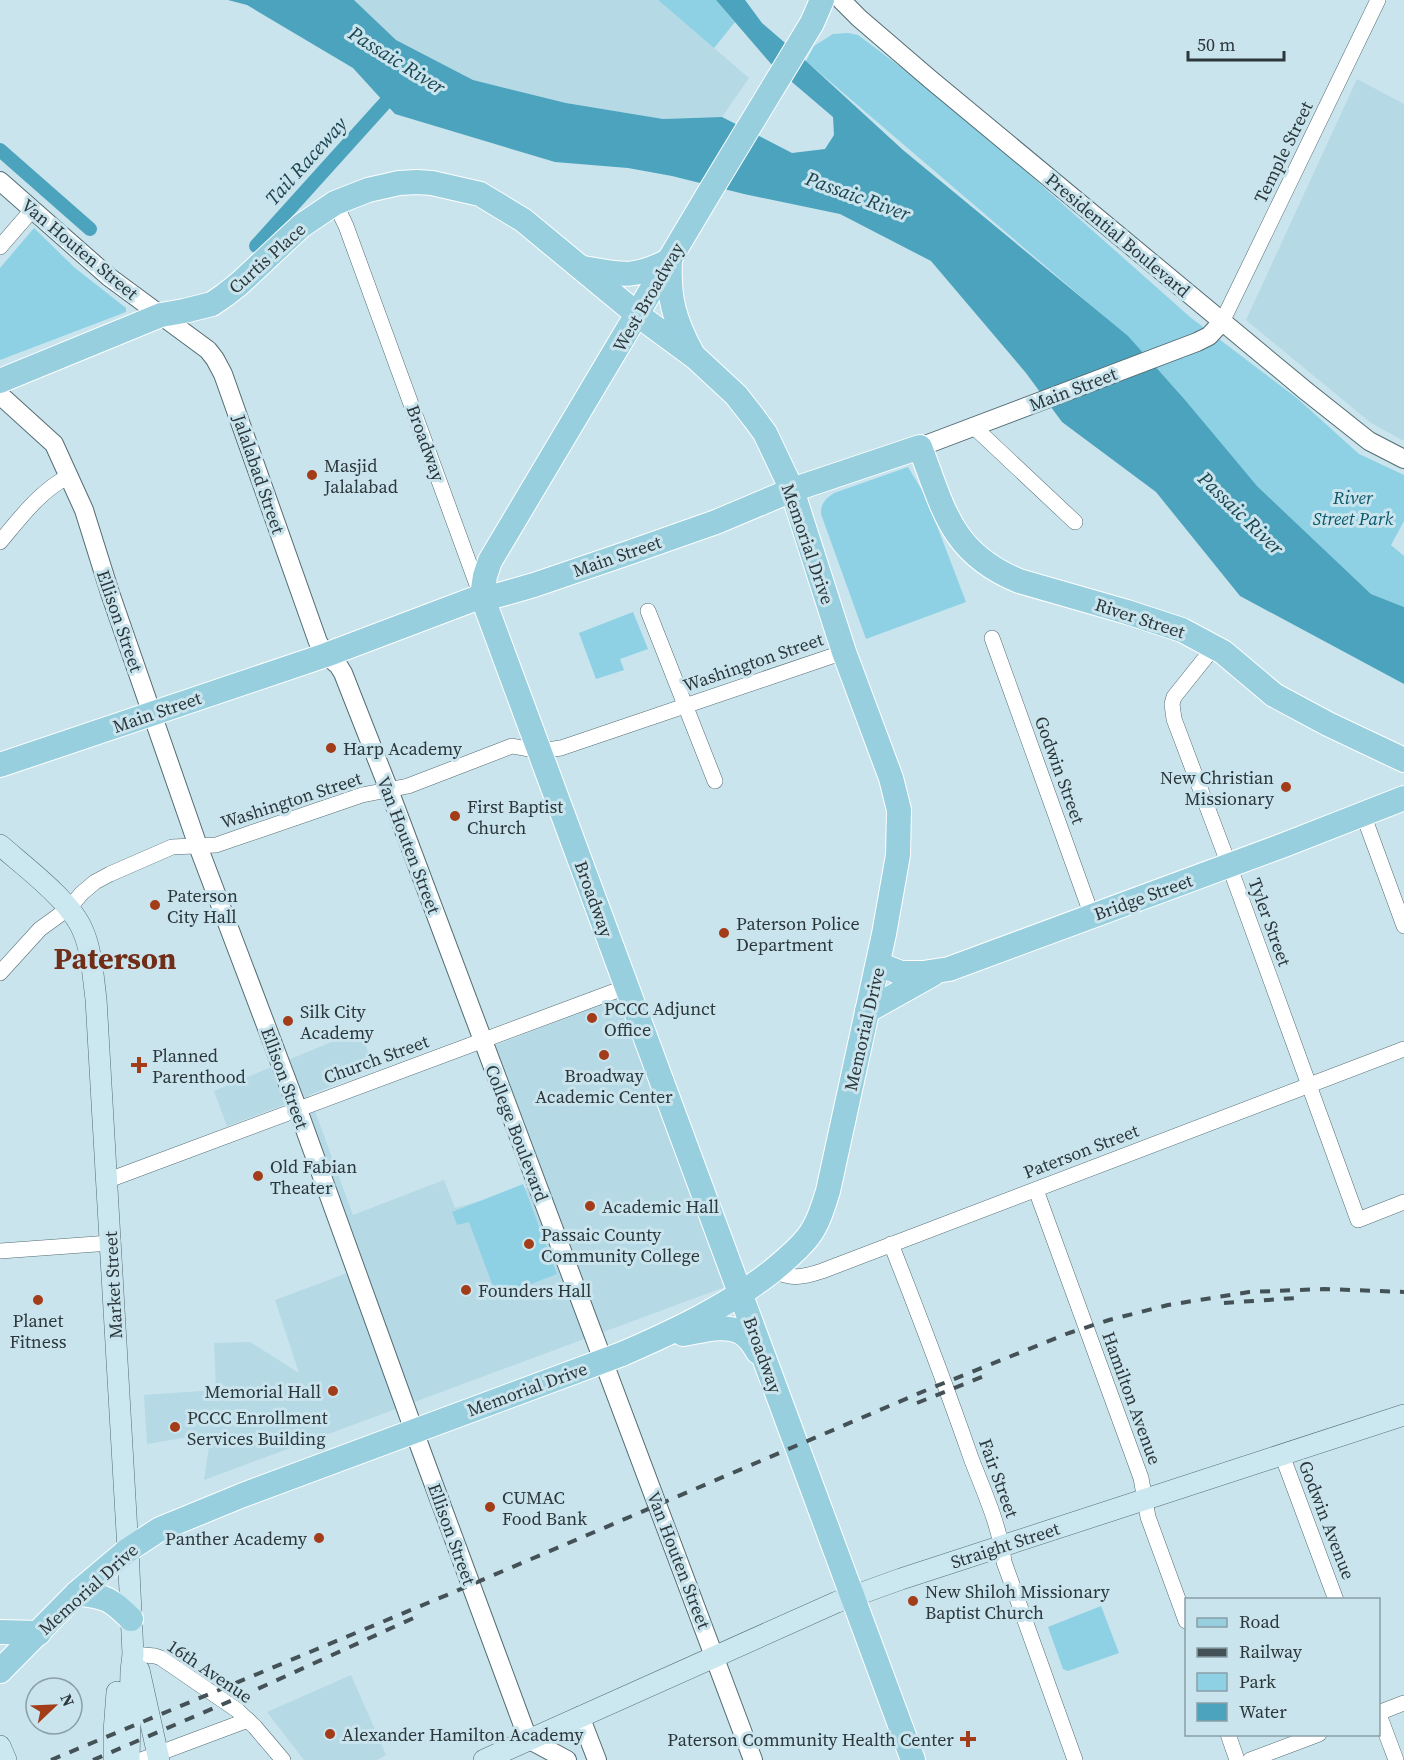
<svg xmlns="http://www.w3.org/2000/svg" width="1404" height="1760" viewBox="0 0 1404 1760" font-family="'Source Serif 4',serif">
<rect width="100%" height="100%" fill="#c9e4ed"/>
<g fill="#b5d9e5">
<polygon points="354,0 658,0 749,78 722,117 663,119 566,103 473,80 396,40"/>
<polygon points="1357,79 1404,104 1404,440 1402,440 1371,423 1246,320"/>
<polygon points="629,994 733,1284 204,1480 211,1433 147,1444 144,1395 216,1390 214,1343 250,1342 299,1373 275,1300 350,1272 286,1104 227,1126 214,1091 360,1030 374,1069 309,1095 353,1215 444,1180 455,1208 545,1183 494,1046"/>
<polygon points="351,1675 386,1755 377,1760 304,1760 267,1712"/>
</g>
<g fill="#8ed1e5">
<polygon points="658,0 716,0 735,22 714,48"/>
<polygon points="848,33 858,35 951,105 1190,317 1298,399 1359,454 1404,475 1404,521 1391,545 1404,556 1404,607 1371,594 1257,486 1127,336 806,61 814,46 833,34"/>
<polygon points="34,228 75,268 126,308 126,312 0,360 0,268"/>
<path d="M908,467L926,497L966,602L866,639L821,514C821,503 825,499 834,493Z"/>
<polygon points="633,612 648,649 620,659 624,670 596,679 579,633"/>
<polygon points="523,1184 557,1274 497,1297 469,1222 457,1225 452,1212"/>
<polygon points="1101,1606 1119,1653 1068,1671 1063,1669 1048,1627"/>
</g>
<polygon fill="#4ba3bd" points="228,0 354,0 396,40 473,80 566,103 663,119 722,117 792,153 825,149 834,135 833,117 772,65 716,0 745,0 762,23 806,61 903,150 1128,336 1185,400 1257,486 1371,594 1404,607 1404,684 1240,596 1156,492 1062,422 1026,373 931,261 840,214 744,194 672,176 628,168 555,162 395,114 353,68 247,5"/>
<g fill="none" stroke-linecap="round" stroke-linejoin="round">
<g stroke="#4ba3bd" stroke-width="14">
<polyline points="0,150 90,229"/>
<polyline points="256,246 385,103"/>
</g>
<defs>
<g id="minor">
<polyline points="335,203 346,226 480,593"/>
<polyline points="0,247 32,210"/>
<polyline points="1222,322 1378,0"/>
<polyline points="974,427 1075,522"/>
<path d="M0,542C21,517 40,491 69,476"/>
<polyline points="648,611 715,781"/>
<polyline points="992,638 1092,916"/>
<polyline points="1214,647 1174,697 1172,704 1174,719 1229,865 1358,1220 1404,1202"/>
<polyline points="1363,814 1404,926"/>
<polyline points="0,973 40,929 69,908 82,893 95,882 110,874 172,847 216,845 362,795 408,786 512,746 539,751 561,748 844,652"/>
<polyline points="106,1181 626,987"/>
<polyline points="1036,1190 1141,1478 1148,1517 1186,1621"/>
<path d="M891,1244C919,1315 946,1386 971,1458C984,1492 1000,1526 1004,1562L1075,1760"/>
<polyline points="0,1251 110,1243"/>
<path d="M772,1271C793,1279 801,1278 822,1271L1404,1049"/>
<polyline points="1282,1455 1336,1600"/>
<polyline points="133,1654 155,1656 161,1658 237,1710 255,1727 283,1760"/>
<polyline points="1378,1712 1396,1760"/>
<polyline points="1378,1713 1404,1703"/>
<polyline points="1228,1734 1237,1760"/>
<polyline points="141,1760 248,1720"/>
<polyline points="1250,1760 1319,1734"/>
</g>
<g id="tertiary">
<polyline points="841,0 859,18 930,79 1306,391 1369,441 1404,459"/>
<polyline points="0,181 109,277 208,350 215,359 223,374 318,642 326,655 338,665 343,673 389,790 753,1760"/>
<polyline points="0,395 54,444 84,510 110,593 198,846 298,1110 421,1450 528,1739 567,1760"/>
<polyline points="920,447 1197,342 1209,336 1222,322"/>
<polyline points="580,1716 597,1760"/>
</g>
<g id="secondary">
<path d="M0,845C25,867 71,901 83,931C92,952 93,977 96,999L128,1550L133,1654L131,1671L129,1760"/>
<polyline points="139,1670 159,1760"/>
<polyline points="0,1746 6,1760"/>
<polyline points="114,1760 114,1732 117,1692"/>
<polyline points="484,1760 837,1602 901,1579 1404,1415"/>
</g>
<g id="primary">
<polyline points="822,0 812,23 709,193 490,561 485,576 482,596 913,1760"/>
<path d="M670,260C668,297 674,320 692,353"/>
<path d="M583,268C622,275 634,279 670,260"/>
<path d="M0,381L161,315L184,311L212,304L225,295L239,284L301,226L335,203L368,190L399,183L417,182L432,183L480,194L523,220L638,315L695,357L736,395L754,418L765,433L792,490L844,652L891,778L899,810L898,855L884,934L828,1191C823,1207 818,1224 808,1237C797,1251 784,1261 771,1272C726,1307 675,1331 622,1354L243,1495L160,1529L128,1550L77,1593L0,1671"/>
<path d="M0,765L326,655L482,596L499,595L534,585L625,554L716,522L792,490L920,447C944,510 951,553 1019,581L1127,612L1182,630L1223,652L1274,695L1328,724L1404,760"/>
<polyline points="878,964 901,973 923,973 949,969 1284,845 1404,798"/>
<polyline points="867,1011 933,974"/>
<path d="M683,1334C701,1331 726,1323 742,1333C749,1337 754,1345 758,1352"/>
<path d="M77,1593C106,1597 110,1598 131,1619"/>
<polyline points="0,1632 39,1633"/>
</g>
</defs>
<use href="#minor" stroke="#536c73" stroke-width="16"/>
<use href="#tertiary" stroke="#536c73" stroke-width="20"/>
<use href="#secondary" stroke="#536c73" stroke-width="22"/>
<use href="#primary" stroke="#fff" stroke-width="26"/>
<use href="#minor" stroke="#fff" stroke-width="15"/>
<use href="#tertiary" stroke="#fff" stroke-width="18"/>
<use href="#secondary" stroke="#cbe7ef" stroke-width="21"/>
<use href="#primary" stroke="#97cfdf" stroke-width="24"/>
<g stroke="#445156" stroke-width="4" stroke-dasharray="10 10" stroke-linecap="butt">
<polyline points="1224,1303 1296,1298"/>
<polyline points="917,1403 989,1374"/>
<polyline points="51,1760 454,1592 929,1389 1069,1333 1109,1320 1168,1305 1249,1292 1324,1289 1404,1292"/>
<polyline points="93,1760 242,1696 418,1616"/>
</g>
</g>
<g fill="#a33c18" stroke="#c9e4ed" stroke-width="2">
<circle cx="312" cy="475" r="6"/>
<circle cx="331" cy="748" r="6"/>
<circle cx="1286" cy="787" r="6"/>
<circle cx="455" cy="816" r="6"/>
<circle cx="155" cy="905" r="6"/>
<circle cx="724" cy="933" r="6"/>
<circle cx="592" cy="1018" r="6"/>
<circle cx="288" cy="1021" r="6"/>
<circle cx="604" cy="1055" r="6"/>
<path d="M136 1056h6v6h6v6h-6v6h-6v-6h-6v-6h6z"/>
<circle cx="258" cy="1176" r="6"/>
<circle cx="590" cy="1206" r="6"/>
<circle cx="529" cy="1244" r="6"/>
<circle cx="466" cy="1290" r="6"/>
<circle cx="38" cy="1300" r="6"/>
<circle cx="333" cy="1391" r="6"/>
<circle cx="175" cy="1427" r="6"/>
<circle cx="490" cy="1507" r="6"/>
<circle cx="319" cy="1538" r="6"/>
<circle cx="913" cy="1601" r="6"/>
<circle cx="330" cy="1734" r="6"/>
<path d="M965 1730h6v6h6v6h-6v6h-6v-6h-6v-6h6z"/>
</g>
<g text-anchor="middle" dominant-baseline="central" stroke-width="6" stroke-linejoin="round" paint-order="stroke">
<g font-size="18" fill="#2c373b" stroke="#c9e4ed">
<text transform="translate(1283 152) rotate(-64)">Temple Street</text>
<text transform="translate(1118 235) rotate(40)">Presidential Boulevard</text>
<text transform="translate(80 249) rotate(40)">Van Houten Street</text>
<text transform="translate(267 258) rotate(-42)">Curtis Place</text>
<text transform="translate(648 297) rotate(-60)">West Broadway</text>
<text transform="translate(1073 389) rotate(-21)">Main Street</text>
<text transform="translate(426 443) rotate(70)">Broadway</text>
<text transform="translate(259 474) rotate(71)">Jalalabad Street</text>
<text transform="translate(808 544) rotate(71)">Memorial Drive</text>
<text transform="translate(617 556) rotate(-19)">Main Street</text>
<text transform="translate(1140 618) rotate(18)">River Street</text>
<text transform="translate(120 621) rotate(71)">Ellison Street</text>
<text transform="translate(753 662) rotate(-19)">Washington Street</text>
<text transform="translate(157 712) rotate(-19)">Main Street</text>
<text transform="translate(1060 770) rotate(70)">Godwin Street</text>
<text transform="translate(291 800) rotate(-18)">Washington Street</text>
<text transform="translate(409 845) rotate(69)">Van Houten Street</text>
<text transform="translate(1143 897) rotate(-20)">Bridge Street</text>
<text transform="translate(594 899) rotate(70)">Broadway</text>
<text transform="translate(1270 922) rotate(70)">Tyler Street</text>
<text transform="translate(864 1029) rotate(-77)">Memorial Drive</text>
<text transform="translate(376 1059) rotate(-20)">Church Street</text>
<text transform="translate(285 1078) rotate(70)">Ellison Street</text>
<text transform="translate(517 1133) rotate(69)">College Boulevard</text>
<text transform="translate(1081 1151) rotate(-21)">Paterson Street</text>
<text transform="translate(113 1285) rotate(-93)">Market Street</text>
<text transform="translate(763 1355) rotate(70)">Broadway</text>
<text transform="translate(527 1389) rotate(-20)">Memorial Drive</text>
<text transform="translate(1132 1398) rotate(70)">Hamilton Avenue</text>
<text transform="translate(999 1478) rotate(70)">Fair Street</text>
<text transform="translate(1327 1520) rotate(69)">Godwin Avenue</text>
<text transform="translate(452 1534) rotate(70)">Ellison Street</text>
<text transform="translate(1005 1545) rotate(-18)">Straight Street</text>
<text transform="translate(679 1560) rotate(69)">Van Houten Street</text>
<text transform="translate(88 1589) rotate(-42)">Memorial Drive</text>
<text transform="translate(210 1671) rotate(34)">16th Avenue</text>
</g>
<g font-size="18" fill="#2c373b" stroke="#c9e4ed" text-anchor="start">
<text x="324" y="465">Masjid<tspan x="324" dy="21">Jalalabad</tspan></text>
<text x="343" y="748">Harp Academy</text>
<text x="1274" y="777" text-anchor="end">New Christian<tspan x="1274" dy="21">Missionary</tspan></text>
<text x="467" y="806">First Baptist<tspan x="467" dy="21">Church</tspan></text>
<text x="167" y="895">Paterson<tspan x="167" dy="21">City Hall</tspan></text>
<text x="736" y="923">Paterson Police<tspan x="736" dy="21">Department</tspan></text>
<text x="604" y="1008">PCCC Adjunct<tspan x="604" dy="21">Office</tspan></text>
<text x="300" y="1011">Silk City<tspan x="300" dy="21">Academy</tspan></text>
<text x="152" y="1055">Planned<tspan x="152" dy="21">Parenthood</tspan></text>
<text x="604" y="1075" text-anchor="middle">Broadway<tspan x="604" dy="21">Academic Center</tspan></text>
<text x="270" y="1166">Old Fabian<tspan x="270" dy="21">Theater</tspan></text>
<text x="602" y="1206">Academic Hall</text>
<text x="541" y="1234">Passaic County<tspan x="541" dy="21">Community College</tspan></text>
<text x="478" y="1290">Founders Hall</text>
<text x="38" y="1320" text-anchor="middle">Planet<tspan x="38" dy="21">Fitness</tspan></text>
<text x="321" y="1391" text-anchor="end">Memorial Hall</text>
<text x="187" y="1417">PCCC Enrollment<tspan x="187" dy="21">Services Building</tspan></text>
<text x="502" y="1497">CUMAC<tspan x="502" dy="21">Food Bank</tspan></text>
<text x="307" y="1538" text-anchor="end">Panther Academy</text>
<text x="925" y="1591">New Shiloh Missionary<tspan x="925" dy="21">Baptist Church</tspan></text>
<text x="342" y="1734">Alexander Hamilton Academy</text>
<text x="954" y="1739" text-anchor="end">Paterson Community Health Center</text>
</g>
<g font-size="18" font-style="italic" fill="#085668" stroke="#c9e4ed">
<text x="1353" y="497">River<tspan x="1353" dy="21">Street Park</tspan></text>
</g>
<g font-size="20" font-style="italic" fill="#1c4450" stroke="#c9e4ed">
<text transform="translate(397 60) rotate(32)">Passaic River</text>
<text transform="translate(306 161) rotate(-48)">Tail Raceway</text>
<text transform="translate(858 196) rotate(20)">Passaic River</text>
<text transform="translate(1241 513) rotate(44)">Passaic River</text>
</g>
<g font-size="30" font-weight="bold" fill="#702e18" stroke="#c9e4ed">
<text x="115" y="958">Paterson</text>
</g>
</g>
<rect x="1185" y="1598" width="195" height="138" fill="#c9e4ed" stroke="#8a9fa6" stroke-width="1.5"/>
<rect x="1197" y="1618" width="30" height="9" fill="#97cfdf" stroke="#8a9fa6" stroke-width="1.5"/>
<text x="1239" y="1628" font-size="18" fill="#2c373b">Road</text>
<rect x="1197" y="1648" width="30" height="9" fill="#445156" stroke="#8a9fa6" stroke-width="1.5"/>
<text x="1239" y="1658" font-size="18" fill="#2c373b">Railway</text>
<rect x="1197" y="1673" width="30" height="18" fill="#8ed1e5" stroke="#8a9fa6" stroke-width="1.5"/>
<text x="1239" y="1688" font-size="18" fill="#2c373b">Park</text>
<rect x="1197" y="1703" width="30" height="18" fill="#4ba3bd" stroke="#8a9fa6" stroke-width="1.5"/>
<text x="1239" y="1718" font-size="18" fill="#2c373b">Water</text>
<g transform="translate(54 1706) rotate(67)"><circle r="28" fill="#c9e4ed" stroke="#8a9fa6" stroke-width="1.5"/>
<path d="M0-4.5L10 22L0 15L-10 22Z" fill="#a33c18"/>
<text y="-9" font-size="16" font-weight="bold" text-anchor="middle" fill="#2c373b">N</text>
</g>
<path d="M1188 51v9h96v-9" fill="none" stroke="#2c373b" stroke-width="3"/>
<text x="1197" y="51" font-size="18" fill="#2c373b" stroke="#c9e4ed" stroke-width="4.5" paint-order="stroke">50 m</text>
</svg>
